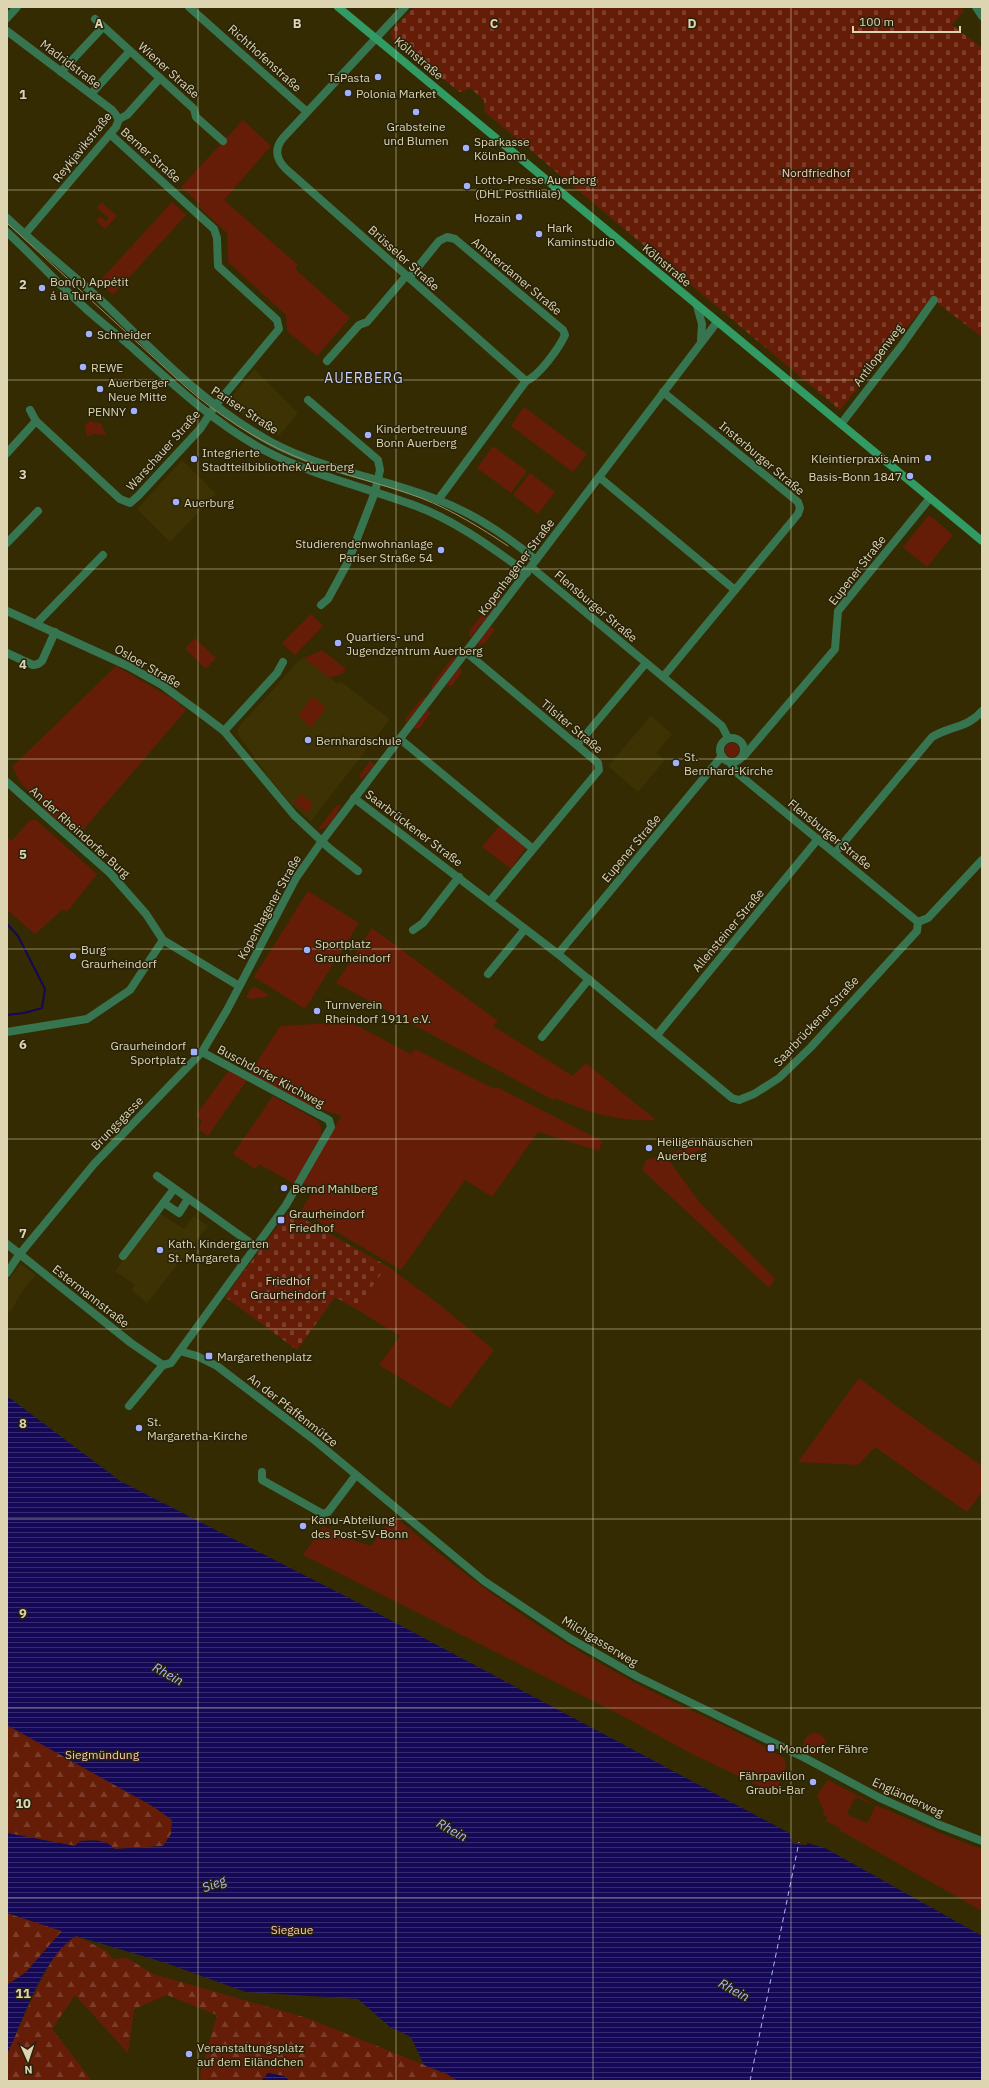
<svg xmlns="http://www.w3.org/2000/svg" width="989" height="2088" viewBox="0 0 989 2088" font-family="'IBM Plex Sans',sans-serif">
<defs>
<pattern id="forest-firs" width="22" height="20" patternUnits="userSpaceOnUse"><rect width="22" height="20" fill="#651d08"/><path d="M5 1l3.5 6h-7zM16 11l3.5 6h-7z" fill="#7b3d2a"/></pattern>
<pattern id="cemetery-stones" width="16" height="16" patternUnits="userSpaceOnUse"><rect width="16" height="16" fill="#651d08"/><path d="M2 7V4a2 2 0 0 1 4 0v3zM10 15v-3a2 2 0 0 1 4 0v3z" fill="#7b3d2a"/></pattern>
<pattern id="water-rules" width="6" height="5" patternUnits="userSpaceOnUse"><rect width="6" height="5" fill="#140857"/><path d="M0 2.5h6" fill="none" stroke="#362b6d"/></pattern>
</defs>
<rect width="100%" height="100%" fill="#342b03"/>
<g fill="#3c3203">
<polygon points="254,369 298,413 279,436 226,404"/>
<polygon points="182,460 216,494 170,542 137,509"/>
<polygon points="304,658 338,684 340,681 390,719 311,821 291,804 270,779 237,733 239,726 270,693 299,660"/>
<polygon points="651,716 672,734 656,753 665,760 638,792 608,766"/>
<polygon points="159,1213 184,1229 194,1216 208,1226 147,1303 131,1290 135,1285 115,1271"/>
<polygon points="21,1264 36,1275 26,1286 10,1312 7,1310 7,1281"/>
</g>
<g fill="#651d08">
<polygon points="243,120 271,146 224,200 298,265 295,269 350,318 317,356 287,331 286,315 228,262 227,233 199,207 201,205 181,187"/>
<polygon points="101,202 117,216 105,229 96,221 100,216 106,221 109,218 97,208"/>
<polygon points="172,202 186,215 113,295 99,282"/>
<polygon points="524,407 587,454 573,472 511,426"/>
<polygon points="90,421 101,424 106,435 93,434 87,437 85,425"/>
<polygon points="493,446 527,471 511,493 477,468"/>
<polygon points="530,473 555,492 538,514 513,495"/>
<polygon points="929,515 953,535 927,567 903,547"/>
<polygon points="500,591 504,594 491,613 486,609"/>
<polygon points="484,612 489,615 470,638 469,631"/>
<polygon points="311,614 323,626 295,655 282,643"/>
<polygon points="490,626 495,630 485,643 479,645 477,644"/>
<polygon points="195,638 216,658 206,669 185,649"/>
<polygon points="322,650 346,669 342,674 330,678 304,658"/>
<polygon points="457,657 432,691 431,686 452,658"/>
<polygon points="116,666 175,700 186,710 77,837 43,808 42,804 21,783 12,767"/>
<polygon points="459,667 462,672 451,687 447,684"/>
<polygon points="313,696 326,708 311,728 298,715"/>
<polygon points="423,697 427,697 406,723 405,719"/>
<polygon points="427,710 431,713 419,729 413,728"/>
<circle cx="732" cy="750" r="7"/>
<polygon points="370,761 375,765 361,780 359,776"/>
<polygon points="301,794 314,804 307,813 294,803"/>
<path d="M339,805L341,806C335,815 330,830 318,829L336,806Z"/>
<polygon points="32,820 36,820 97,874 67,912 63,909 35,934 7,910 7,837 12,841 28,822"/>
<polygon points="499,826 524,846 525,849 511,869 482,847"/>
<polygon points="308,891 359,923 305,1009 254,977"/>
<path d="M372,928L498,1021L493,1026L573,1076L586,1063L656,1120C618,1122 590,1113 555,1098L553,1100L336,983Z"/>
<polygon points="252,987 255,987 269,995 267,997 250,999 246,997"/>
<polygon points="350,1022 411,1054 415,1049 495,1089 497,1087 602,1141 599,1151 538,1132 492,1197 465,1180 401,1270 301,1211 314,1189 303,1183 341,1116 308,1105 250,1073 280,1026"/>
<polygon points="229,1070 247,1080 208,1136 198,1129 202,1121 196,1115"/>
<polygon points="273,1096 317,1120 321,1127 321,1135 294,1184 259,1164 255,1169 233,1154"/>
<polygon points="729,1139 670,1162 701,1204 775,1279 769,1288 642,1170 646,1160 715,1140"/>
<polygon points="387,1266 440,1305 494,1350 450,1408 379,1365 400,1336 356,1309"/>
<polygon points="859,1378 903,1411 982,1466 982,1492 967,1512 875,1447 858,1465 798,1462"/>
<path d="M393,1515C467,1579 545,1635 632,1681C682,1708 735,1728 784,1758L786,1766L776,1794L692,1754L615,1712L303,1555L323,1526L352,1540L371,1546Z"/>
<circle cx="815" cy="1744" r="11"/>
<polygon points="828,1780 872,1803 871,1804 855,1797 847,1814 867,1823 876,1805 947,1836 982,1849 982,1911 839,1830 840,1828 826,1821 828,1817 823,1815 824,1812 817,1795"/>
</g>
<g fill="url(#forest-firs)">
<path d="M7,1725L154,1807L172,1820L171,1834L163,1846L115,1849C105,1839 94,1840 80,1841L75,1846L7,1833Z"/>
<polygon points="7,1913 62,1931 25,1973 7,1985"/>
<polygon points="76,1936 107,1951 113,1959 127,1958 153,1974 307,2018 447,2074 458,2081 290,2081 284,2076 268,2073 261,2081 201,2081 200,2075 217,2015 167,1995 134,2009 128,2053 75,1995 52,2029 92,2081 7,2081 7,2054 36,1990 56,1953 67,1941"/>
</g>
<g fill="url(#cemetery-stones)">
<polygon points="414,7 960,7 964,10 952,25 982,48 982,337 931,298 840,410 485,112 484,100 470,88 460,92 392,40 391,31"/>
<polygon points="289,1211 387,1266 356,1309 335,1297 297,1350 225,1297"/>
</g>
<g fill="url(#water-rules)">
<path d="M7,1396L120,1481L349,1598L789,1833L793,1844L807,1845V1843L825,1848L982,1936V2081H458L447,2074L424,2065L411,2037L390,2027L358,1999L246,1992L166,1963L76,1936C42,1957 24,2019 7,2054V1985L25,1973L62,1931L7,1913V1833L75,1846L80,1841C94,1840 105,1839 115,1849L163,1846L171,1834L172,1820L154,1807L7,1725Z"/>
<polygon points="268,2073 284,2076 290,2081 261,2081"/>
</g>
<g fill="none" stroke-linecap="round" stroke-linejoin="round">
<polyline stroke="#140857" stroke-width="2" points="7,924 18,936 45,989 42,1008 24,1013 7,1015"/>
<polyline stroke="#adb9fc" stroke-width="1" stroke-dasharray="5 4" stroke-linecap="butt" points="750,2081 799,1842"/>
<g stroke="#377450" stroke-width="8">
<polyline points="189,7 306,111"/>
<path d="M405,7L283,138C274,149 276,159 286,169L526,381"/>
<polyline points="976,7 982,16"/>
<polyline points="7,18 17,7"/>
<polyline points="95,19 194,109 196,117 223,141"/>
<polyline points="7,31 112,110 119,119"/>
<polyline points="61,72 103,27"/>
<polyline points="91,94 130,51"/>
<path d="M7,218C39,248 74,275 106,305C158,355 207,407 271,442C323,470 383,478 438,500C473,513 507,536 536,560"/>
<path d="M7,232C33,256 57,283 84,307C101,323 120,336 137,352C177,388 215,423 262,449C310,475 365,487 416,506C456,521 492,548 527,573"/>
<polyline points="25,234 116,127 119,119 127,115 160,78"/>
<path d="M409,278L439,241L447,237L455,239L563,330L565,335C559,348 539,376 526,381L438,500"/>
<polyline points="697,306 702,324 701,340"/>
<polyline points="327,361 359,325 367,322 406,276"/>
<polyline points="308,400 378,460 380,470 375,492 348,562 328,599 321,605"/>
<polyline points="30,410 36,421"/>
<polyline points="841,424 902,345 934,300"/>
<polyline points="7,453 36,421 120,499 130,503 138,496 200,429 215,406 279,329 277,320 218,266 217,238 214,229 110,134"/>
<polyline points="599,477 735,590"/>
<polyline points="7,543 38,511"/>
<polyline points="531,567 722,726 728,738"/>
<polyline points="7,611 128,666 162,685 199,712 224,731 294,815 329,848 358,871"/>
<polyline points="36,624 103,555"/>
<polyline points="466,652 598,763 599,770 490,901"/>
<polyline points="7,653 33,665 38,664 42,661 55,632"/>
<polyline points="663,677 798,514 800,508 798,502 663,392"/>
<polyline points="224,731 277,673 283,662"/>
<circle cx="732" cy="750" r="12"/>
<polyline points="400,739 532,848"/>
<polyline points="577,745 646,663"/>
<polyline points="744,756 835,649 838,611 930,498"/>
<polyline points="730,762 736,772 918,922"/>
<polyline points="7,782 110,873 146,914 163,940 239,986"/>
<polyline points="354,798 558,954 732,1098 739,1100 754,1094 779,1078 811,1047 917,931 918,922"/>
<path d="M835,853L932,737C950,726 968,728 982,711"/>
<polyline points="918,922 928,918 982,860"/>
<polyline points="413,930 423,923 459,877"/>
<polyline points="558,954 722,756"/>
<polyline points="488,974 525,929"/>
<polyline points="7,1032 87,1019 130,990 163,940"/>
<polyline points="657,1035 818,839"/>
<polyline points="542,1037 589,979"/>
<polyline points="157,1176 256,1247"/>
<polyline points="164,1203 179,1213 188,1199"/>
<polyline points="7,1244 131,1343 163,1365"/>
<polyline points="123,1256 174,1189"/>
<polyline points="7,1273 19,1255 94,1164 202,1052 227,1010 296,878 322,841 717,322"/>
<polyline points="180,1351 197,1356 217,1366 313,1439 484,1581 571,1639 638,1677 805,1758 878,1797 940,1825 982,1841"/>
<polyline points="163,1365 171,1363 286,1205 331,1127 329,1120 314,1112 202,1052"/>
<polyline points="129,1406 163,1365"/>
<polyline points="262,1472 262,1480 323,1514 328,1512 356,1475"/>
</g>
<polyline stroke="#319b63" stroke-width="8" points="338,7 982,541"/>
<path stroke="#98906a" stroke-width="1" d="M7,223L187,388C219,415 253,438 292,455C333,473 378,482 421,498C452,510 481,528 508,546"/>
</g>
<path fill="none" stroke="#ddd5b1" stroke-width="1" stroke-opacity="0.55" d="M198,7V2081M396,7V2081M593,7V2081M791,7V2081M7,190H982M7,380H982M7,569H982M7,759H982M7,949H982M7,1139H982M7,1329H982M7,1519H982M7,1708H982M7,1898H982"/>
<g fill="#a4b1fc" stroke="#28220b" stroke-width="1.5">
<circle cx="378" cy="77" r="4"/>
<circle cx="348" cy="93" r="4"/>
<circle cx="416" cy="112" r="4"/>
<circle cx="466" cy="148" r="4"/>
<circle cx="467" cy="186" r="4"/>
<circle cx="519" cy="217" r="4"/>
<circle cx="539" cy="234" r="4"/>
<circle cx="42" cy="288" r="4"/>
<circle cx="89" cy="334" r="4"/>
<circle cx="83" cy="367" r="4"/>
<circle cx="100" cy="389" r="4"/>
<circle cx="134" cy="411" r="4"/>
<circle cx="368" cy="435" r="4"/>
<circle cx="928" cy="458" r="4"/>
<circle cx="194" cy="459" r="4"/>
<circle cx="910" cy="476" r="4"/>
<circle cx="176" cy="502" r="4"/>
<circle cx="441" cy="550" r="4"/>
<circle cx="338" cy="643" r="4"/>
<circle cx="308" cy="740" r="4"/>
<circle cx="676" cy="763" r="4"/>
<circle cx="307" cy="950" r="4"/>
<circle cx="73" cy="956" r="4"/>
<circle cx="317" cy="1011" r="4"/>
<rect x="190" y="1048" width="8" height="8" rx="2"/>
<circle cx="649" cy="1148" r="4"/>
<circle cx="284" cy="1188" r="4"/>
<rect x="277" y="1216" width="8" height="8" rx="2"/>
<circle cx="160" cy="1250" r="4"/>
<rect x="205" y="1352" width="8" height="8" rx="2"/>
<circle cx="139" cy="1428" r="4"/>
<circle cx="303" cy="1526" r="4"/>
<rect x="767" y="1744" width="8" height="8" rx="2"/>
<circle cx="813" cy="1782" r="4"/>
<circle cx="189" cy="2054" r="4"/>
</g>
<g text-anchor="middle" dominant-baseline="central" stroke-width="3" stroke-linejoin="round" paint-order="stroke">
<g font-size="12" fill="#ddd5b1" stroke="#28220b">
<text transform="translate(265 58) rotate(42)">Richthofenstraße</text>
<text transform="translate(419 58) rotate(40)">Kölnstraße</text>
<text transform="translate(71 64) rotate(37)">Madridstraße</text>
<text transform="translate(169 70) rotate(42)">Wiener Straße</text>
<text transform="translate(82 147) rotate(-51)">Reykjavikstraße</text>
<text transform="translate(151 155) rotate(42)">Berner Straße</text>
<text transform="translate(404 258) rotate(42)">Brüsseler Straße</text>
<text transform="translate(667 265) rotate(40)">Kölnstraße</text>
<text transform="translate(517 276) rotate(40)">Amsterdamer Straße</text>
<text transform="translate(878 355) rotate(-53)">Antilopenweg</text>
<text transform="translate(245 410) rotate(33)">Pariser Straße</text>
<text transform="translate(163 450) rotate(-48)">Warschauer Straße</text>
<text transform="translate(762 458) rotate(40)">Insterburger Straße</text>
<text transform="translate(516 567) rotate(-53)">Kopenhagener Straße</text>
<text transform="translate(857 570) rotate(-52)">Eupener Straße</text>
<text transform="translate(596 606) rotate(40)">Flensburger Straße</text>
<text transform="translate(148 666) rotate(30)">Osloer Straße</text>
<text transform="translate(572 726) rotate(40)">Tilsiter Straße</text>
<text transform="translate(414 828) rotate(37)">Saarbrückener Straße</text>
<text transform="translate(80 832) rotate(42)">An der Rheindorfer Burg</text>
<text transform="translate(830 834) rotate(39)">Flensburger Straße</text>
<text transform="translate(631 848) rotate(-50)">Eupener Straße</text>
<text transform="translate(269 907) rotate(-61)">Kopenhagener Straße</text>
<text transform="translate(728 930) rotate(-50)">Allensteiner Straße</text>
<text transform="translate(816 1021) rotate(-47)">Saarbrückener Straße</text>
<text transform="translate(271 1076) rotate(28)">Buschdorfer Kirchweg</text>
<text transform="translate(117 1123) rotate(-46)">Brungsgasse</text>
<text transform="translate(91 1296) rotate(38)">Estermannstraße</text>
<text transform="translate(293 1410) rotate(38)">An der Pfaffenmütze</text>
<text transform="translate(600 1641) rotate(31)">Milchgasserweg</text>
<text transform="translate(908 1797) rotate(25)">Engländerweg</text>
</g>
<g font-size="12" fill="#ddd5b1" stroke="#28220b" text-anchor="start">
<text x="370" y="77" text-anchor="end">TaPasta</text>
<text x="356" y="93">Polonia Market</text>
<text x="416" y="126" text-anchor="middle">Grabsteine<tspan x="416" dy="14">und Blumen</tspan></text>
<text x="474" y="141">Sparkasse<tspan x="474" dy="14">KölnBonn</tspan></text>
<text x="475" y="179">Lotto-Presse Auerberg<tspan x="475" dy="14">(DHL Postfiliale)</tspan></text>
<text x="511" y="217" text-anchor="end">Hozain</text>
<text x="547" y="227">Hark<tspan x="547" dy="14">Kaminstudio</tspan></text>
<text x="50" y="281">Bon(n) Appétit<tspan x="50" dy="14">á la Turka</tspan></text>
<text x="97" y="334">Schneider</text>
<text x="91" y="367">REWE</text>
<text x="108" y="382">Auerberger<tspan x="108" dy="14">Neue Mitte</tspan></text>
<text x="126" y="411" text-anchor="end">PENNY</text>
<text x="376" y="428">Kinderbetreuung<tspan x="376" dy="14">Bonn Auerberg</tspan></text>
<text x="202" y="452">Integrierte<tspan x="202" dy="14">Stadtteilbibliothek Auerberg</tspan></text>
<text x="920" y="458" text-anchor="end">Kleintierpraxis Anim</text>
<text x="902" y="476" text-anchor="end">Basis-Bonn 1847</text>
<text x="184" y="502">Auerburg</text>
<text x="433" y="543" text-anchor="end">Studierendenwohnanlage<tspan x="433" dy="14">Pariser Straße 54</tspan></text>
<text x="346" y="636">Quartiers- und<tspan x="346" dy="14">Jugendzentrum Auerberg</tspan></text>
<text x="316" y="740">Bernhardschule</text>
<text x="684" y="756">St.<tspan x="684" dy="14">Bernhard-Kirche</tspan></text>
<text x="315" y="943">Sportplatz<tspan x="315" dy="14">Graurheindorf</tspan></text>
<text x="81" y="949">Burg<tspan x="81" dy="14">Graurheindorf</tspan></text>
<text x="325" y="1004">Turnverein<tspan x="325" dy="14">Rheindorf 1911 e.V.</tspan></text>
<text x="186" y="1045" text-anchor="end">Graurheindorf<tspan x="186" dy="14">Sportplatz</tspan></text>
<text x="657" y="1141">Heiligenhäuschen<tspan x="657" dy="14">Auerberg</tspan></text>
<text x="292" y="1188">Bernd Mahlberg</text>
<text x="289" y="1213">Graurheindorf<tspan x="289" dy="14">Friedhof</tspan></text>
<text x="168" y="1243">Kath. Kindergarten<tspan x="168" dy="14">St. Margareta</tspan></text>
<text x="217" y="1356">Margarethenplatz</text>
<text x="147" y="1421">St.<tspan x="147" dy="14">Margaretha-Kirche</tspan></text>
<text x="311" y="1519">Kanu-Abteilung<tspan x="311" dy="14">des Post-SV-Bonn</tspan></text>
<text x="779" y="1748">Mondorfer Fähre</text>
<text x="805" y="1775" text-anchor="end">Fährpavillon<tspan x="805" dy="14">Graubi-Bar</tspan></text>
<text x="197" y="2047">Veranstaltungsplatz<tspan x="197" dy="14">auf dem Eiländchen</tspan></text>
</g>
<g font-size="12" fill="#fcc8b9" stroke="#28220b">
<text x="816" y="172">Nordfriedhof</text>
<text x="288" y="1280">Friedhof<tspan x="288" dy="14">Graurheindorf</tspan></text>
<text x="102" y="1754">Siegmündung</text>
<text x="292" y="1929">Siegaue</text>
</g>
<g font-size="13" font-style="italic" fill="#adb9fc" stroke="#28220b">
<text transform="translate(168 1674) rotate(29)">Rhein</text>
<text transform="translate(452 1830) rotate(29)">Rhein</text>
<text transform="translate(214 1884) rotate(-21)">Sieg</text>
<text transform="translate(734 1990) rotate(29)">Rhein</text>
</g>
<g font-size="14" letter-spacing="1" fill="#c7cffa" stroke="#28220b">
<text x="364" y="378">AUERBERG</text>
</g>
</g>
<g font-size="13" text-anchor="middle" font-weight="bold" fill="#ddd5b1" stroke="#28220b" stroke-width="3" stroke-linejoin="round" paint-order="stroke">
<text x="99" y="28">A</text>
<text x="297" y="28">B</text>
<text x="494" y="28">C</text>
<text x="692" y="28">D</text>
<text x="23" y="99">1</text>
<text x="23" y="289">2</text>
<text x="23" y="479">3</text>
<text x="23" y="669">4</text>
<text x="23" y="859">5</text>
<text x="23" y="1049">6</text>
<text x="23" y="1238">7</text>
<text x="23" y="1428">8</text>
<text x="23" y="1618">9</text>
<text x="23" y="1808">10</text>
<text x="23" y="1998">11</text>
</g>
<rect width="989" height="2088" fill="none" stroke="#ddd5b1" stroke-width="16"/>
<g transform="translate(28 2060) rotate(177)" stroke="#28220b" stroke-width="3" paint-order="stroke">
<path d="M0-3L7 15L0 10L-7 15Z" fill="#ddd5b1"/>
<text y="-6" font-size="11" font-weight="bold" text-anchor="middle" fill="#ddd5b1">N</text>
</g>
<path d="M853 26v6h107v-6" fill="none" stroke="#ddd5b1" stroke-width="2"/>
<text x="859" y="26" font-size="12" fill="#ddd5b1" stroke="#28220b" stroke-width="3" paint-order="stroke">100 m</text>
</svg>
